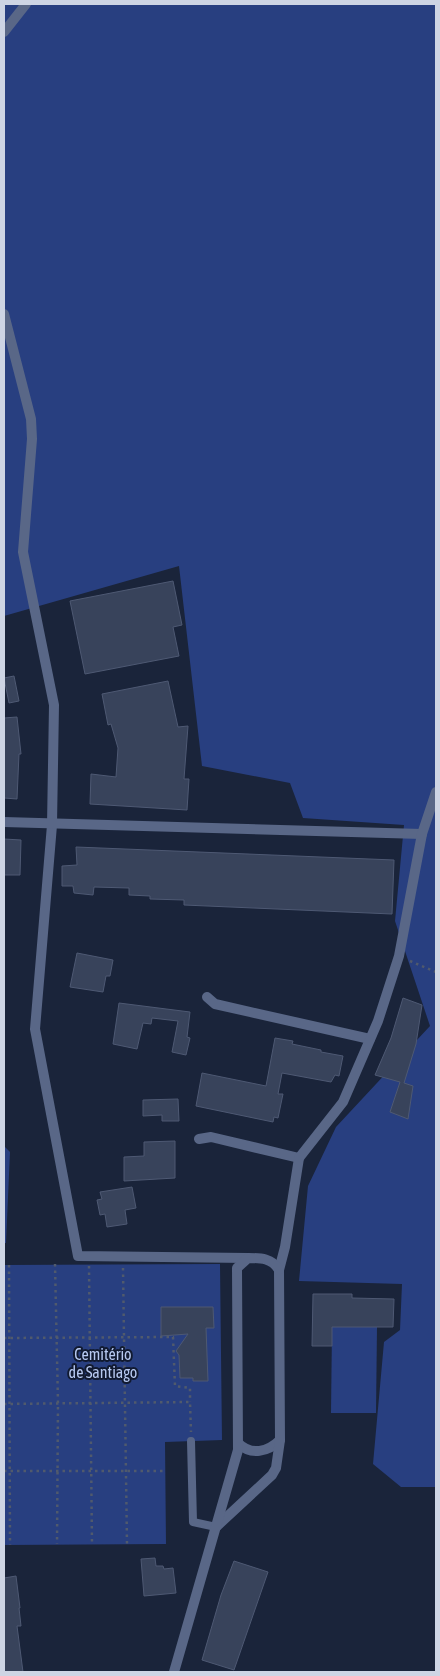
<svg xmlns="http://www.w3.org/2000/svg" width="440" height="1676" viewBox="0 0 440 1676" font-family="'Asap Condensed',sans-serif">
<rect width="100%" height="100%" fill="#1a243a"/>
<g fill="#283f80">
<polygon points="4,4 436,4 436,1487 401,1487 373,1464 384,1342 400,1330 402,1284 299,1281 308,1186 336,1127 430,1026 395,921 404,825 303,818 290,783 202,766 179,566 4,616"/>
<polygon points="4,1146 10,1152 6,1243 4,1243"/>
<polygon points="220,1264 222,1440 165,1442 166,1544 4,1545 4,1265"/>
<polygon points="332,1327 377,1327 376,1413 331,1413"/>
</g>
<g fill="#38435b" stroke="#4e5973">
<polygon points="173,581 182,625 173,627 179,656 85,674 70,601"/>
<polygon points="14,676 19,701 9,703 4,678"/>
<polygon points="168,681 178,727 188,726 184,779 189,779 187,810 90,804 91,774 116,777 118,748 111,724 108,725 102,694"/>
<polygon points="17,717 21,754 19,754 17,799 4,798 4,718"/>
<polygon points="4,839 21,840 20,875 4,875"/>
<polygon points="76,847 394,860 392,914 184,905 184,900 150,899 150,896 129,895 129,888 94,887 93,895 74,893 73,886 62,886 62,866 77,865"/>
<polygon points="77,953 113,960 110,976 106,976 103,992 70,987"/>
<polygon points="403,998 422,1005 416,1044 404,1083 413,1086 408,1119 390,1112 400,1082 375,1075 391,1038"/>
<polygon points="119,1003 190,1012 187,1037 190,1038 186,1055 172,1052 178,1021 152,1018 151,1024 143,1023 137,1049 113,1044"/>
<polygon points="275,1038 293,1041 292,1044 321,1050 321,1052 343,1056 339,1076 335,1075 331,1082 282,1073 278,1094 283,1094 278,1118 274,1117 273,1122 196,1106 202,1073 266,1086"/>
<polygon points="178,1099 179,1121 162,1121 162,1115 143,1116 143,1100"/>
<polygon points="175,1141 175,1178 124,1181 124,1157 144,1156 144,1142"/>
<polygon points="132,1187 136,1208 125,1210 127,1224 107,1227 105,1214 100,1215 97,1200 102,1199 100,1192"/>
<polygon points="313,1294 352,1294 352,1298 394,1299 393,1327 332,1327 332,1346 312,1346"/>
<polygon points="161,1307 213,1307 214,1328 206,1328 208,1381 193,1381 193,1378 180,1378 179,1355 176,1351 188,1334 161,1336"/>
<polygon points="155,1558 156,1566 163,1566 164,1569 173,1568 176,1593 144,1596 141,1559"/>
<polygon points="234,1561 268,1572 234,1670 202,1660 221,1595"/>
<polygon points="16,1576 20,1608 19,1608 21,1626 17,1626 23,1672 4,1672 4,1578"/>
</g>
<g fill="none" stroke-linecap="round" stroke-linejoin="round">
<g stroke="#505a6d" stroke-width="2.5" stroke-dasharray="2.5 4" stroke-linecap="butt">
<polyline points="410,961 436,972"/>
<polyline points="55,1264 58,1403 57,1544"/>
<polyline points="9,1265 10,1545"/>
<polyline points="89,1266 92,1544"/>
<polyline points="123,1268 127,1544"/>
<polyline points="4,1338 173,1337 175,1386 190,1388 190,1402"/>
<polyline points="4,1404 190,1402 191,1432"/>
<polyline points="4,1471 165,1471"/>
</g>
<polyline stroke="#596787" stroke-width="8" points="191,1441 193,1522 216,1527"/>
<g stroke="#596787" stroke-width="10">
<polyline points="4,32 26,4"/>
<polyline points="4,314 31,419 32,439 23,552 54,705 52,825 35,1029 78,1256 248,1258"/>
<polyline points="4,822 422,834"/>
<polyline points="207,997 215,1004 370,1039"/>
<polyline points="199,1139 211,1137 299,1158"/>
<path d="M238,1443C251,1456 268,1452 280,1440"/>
</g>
<g stroke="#596787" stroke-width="10">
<polyline points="216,1527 272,1475 276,1468 280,1440 279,1270 285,1247 299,1158 343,1102 378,1021 399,956 422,834 436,792"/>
<path d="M174,1672L238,1450L237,1268L248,1258C261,1258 272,1258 279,1270"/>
</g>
</g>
<g text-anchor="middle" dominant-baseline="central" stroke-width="4" stroke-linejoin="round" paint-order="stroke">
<g font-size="16" fill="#b7c9f1" stroke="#111a30">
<text x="103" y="1354">Cemitério<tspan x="103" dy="18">de Santiago</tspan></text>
</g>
</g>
<rect width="440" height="1676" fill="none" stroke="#ced5e4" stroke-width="10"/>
</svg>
